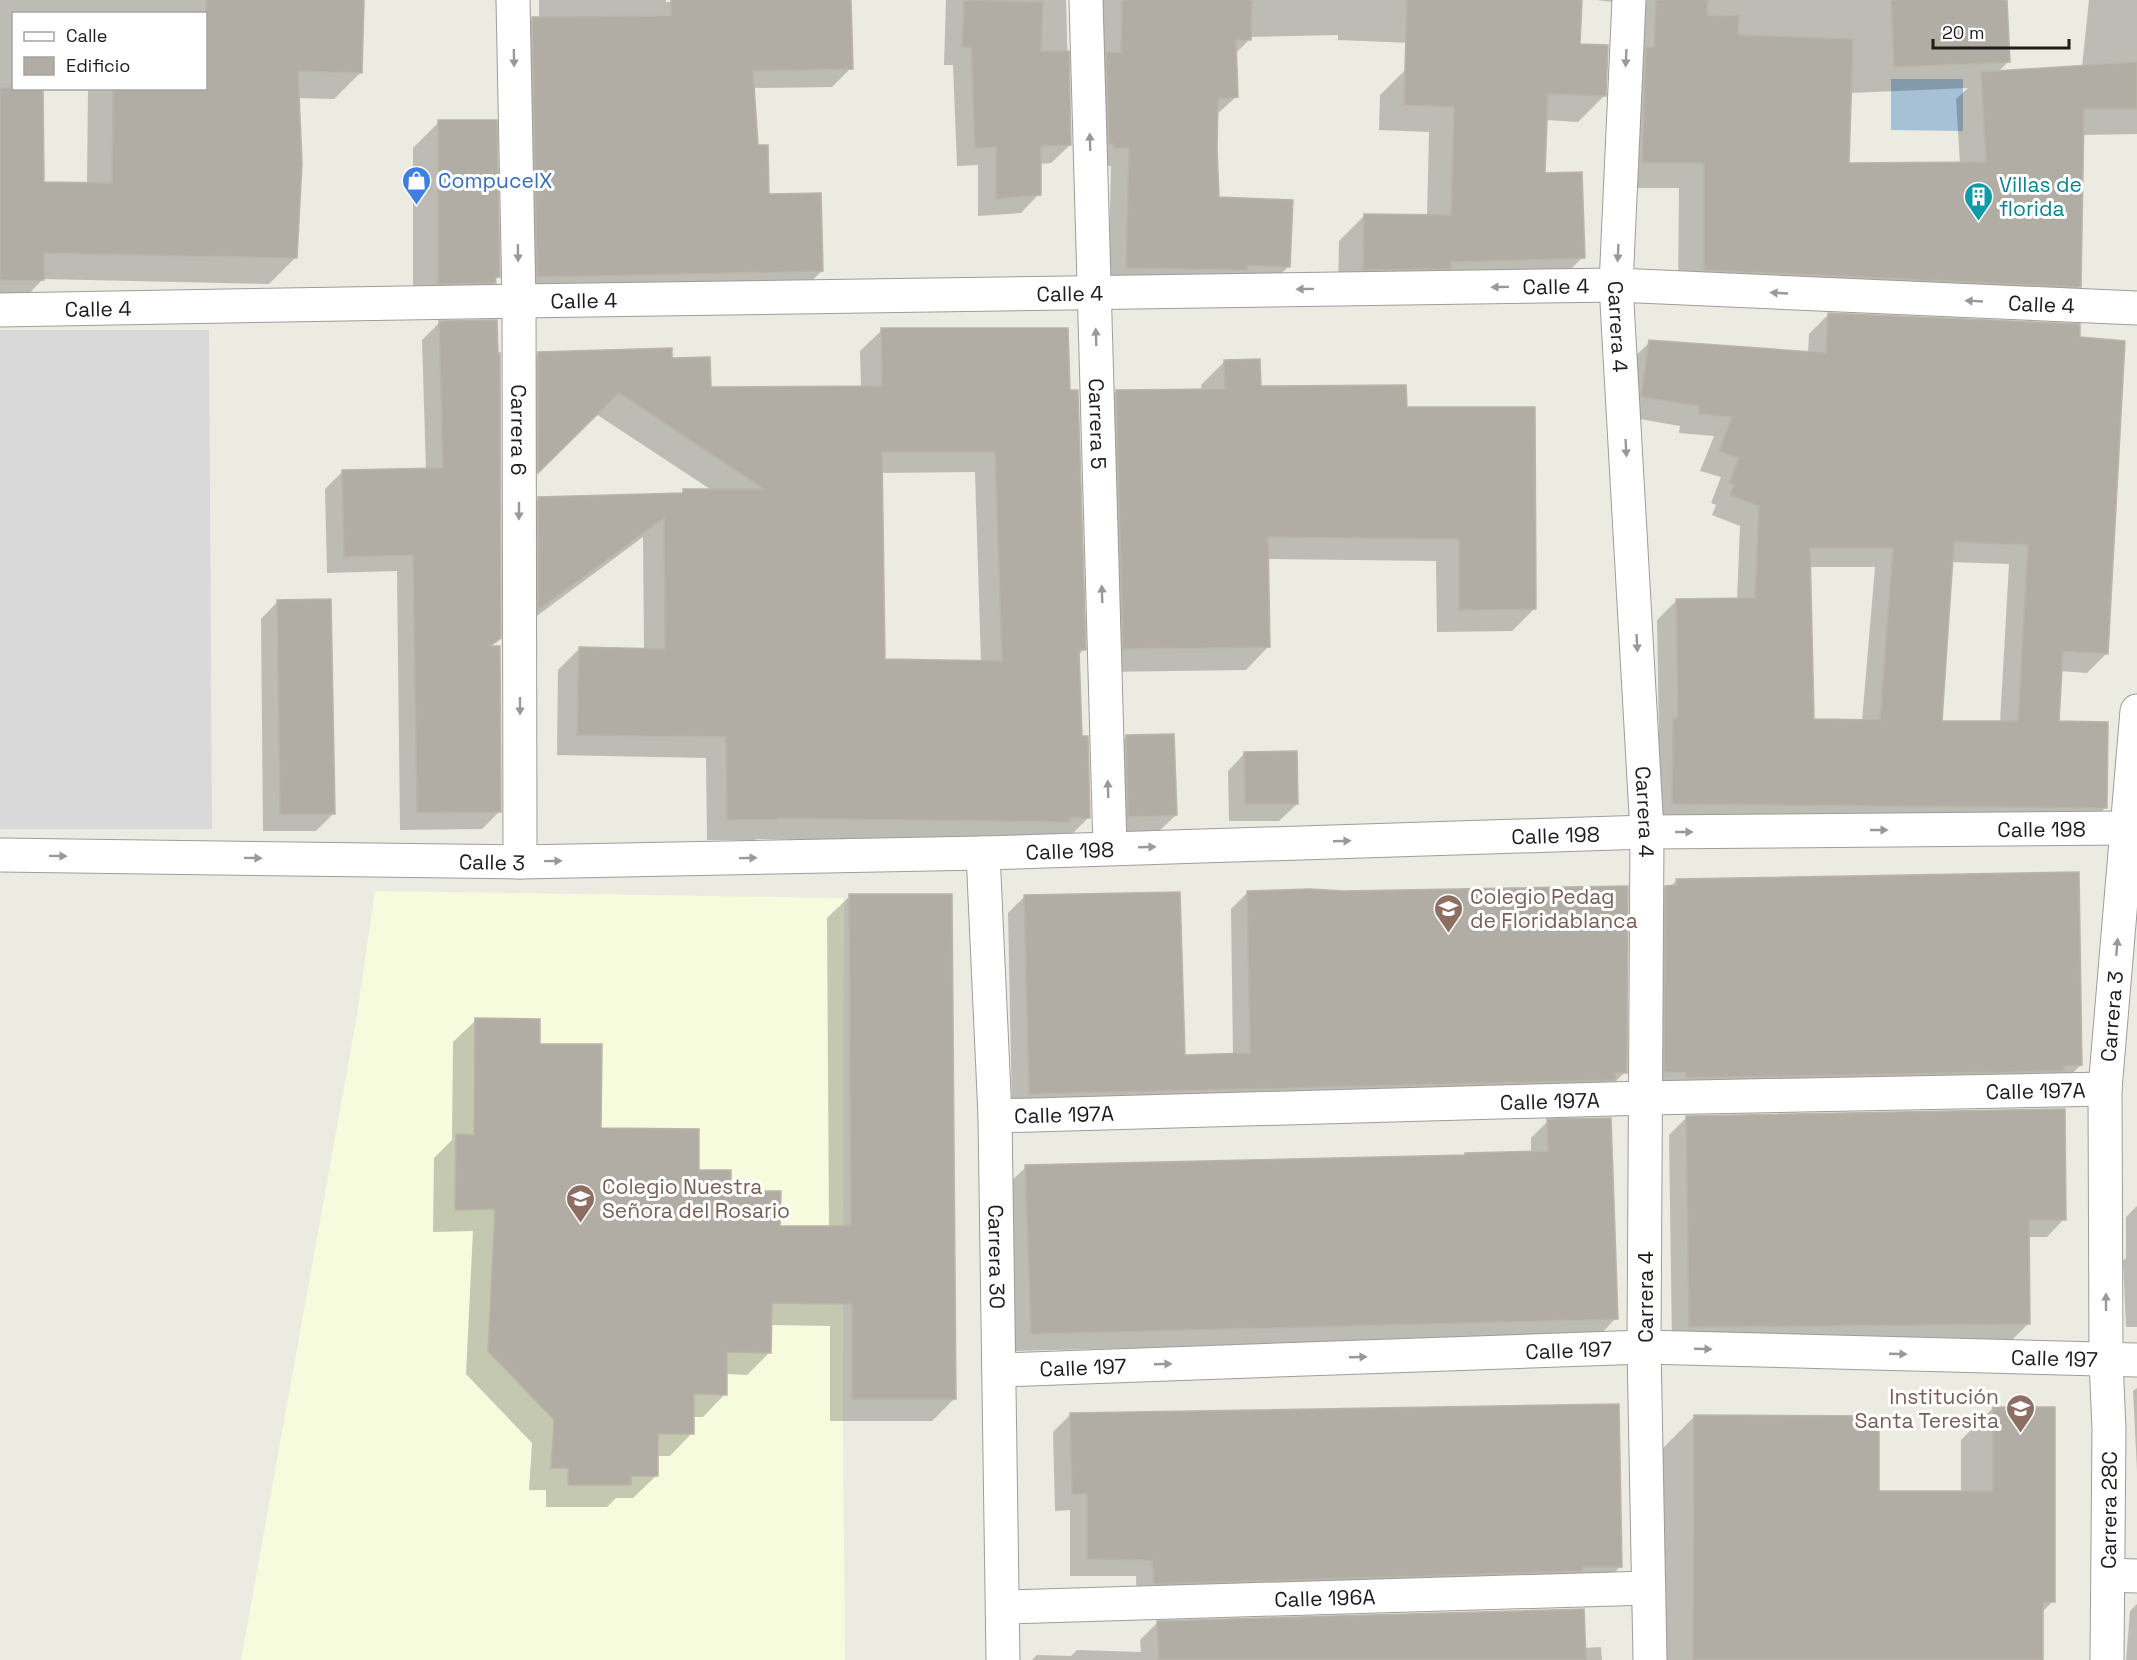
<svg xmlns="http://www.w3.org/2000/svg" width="2137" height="1660" viewBox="0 0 2137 1660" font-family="'Space Grotesk',sans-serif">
<rect width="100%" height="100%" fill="#ecebe2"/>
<polygon fill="#dad9d9" points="0,330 209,330 212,829 0,829"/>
<polygon fill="#f5fbdc" points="375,891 844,898 843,1425 845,1660 241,1660 356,1021"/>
<polygon fill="#a6c1d6" points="1891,79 1963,79 1963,131 1891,130"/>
<g fill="#0003" fill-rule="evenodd">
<path d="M0,0H363L360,73L334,99L298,98L295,258L269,284L43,279L17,306H0ZM14,14H206V88H88L87,184L42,183L14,88Z"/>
<polygon points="539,0 666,0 666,2 849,0 851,68 832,87 752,88 756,146 768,196 822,271 803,289 519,295 514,38 533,19 539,19"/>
<polygon points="946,0 1066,0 1070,145 1051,163 1039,164 1039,194 1021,213 978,216 978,165 957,166 953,65 944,65"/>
<polygon points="1070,0 1432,0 1412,43 1338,40 1338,35 1249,37 1249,40 1235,54 1236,97 1216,115 1218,199 1289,266 1270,285 1108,286 1111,166 1096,166"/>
<polygon points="1476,0 1581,0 1578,45 1604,96 1578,122 1546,120 1543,175 1583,257 1557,283 1338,295 1339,241 1365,215 1427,216 1429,132 1379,130 1380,95"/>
<path d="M1596,0H2006L2009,61L1998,72L2082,67L2089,0H2137V134L2082,135L2080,286L2054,312L1678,295L1679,188H1617L1631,4ZM1968,88L1956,99L1960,164H1847L1850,93Z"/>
<polygon points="439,122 498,277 468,308 413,309 413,148"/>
<path d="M1828,315L2079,326L2107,653L2087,673L2060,671L2057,723L2106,807L2086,827L1653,823L1654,739L1659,733L1657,620L1677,600H1737L1740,526L1712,515L1716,505L1711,503L1721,477L1700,471L1714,436L1679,433L1680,426L1622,416L1630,361L1650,342L1808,353L1809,334ZM1951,562L2009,564L2000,723L1940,722ZM1809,567H1875L1862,721H1812Z"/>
<polygon points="439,323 499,637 489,647 500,811 482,829 400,830 397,571 327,573 325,489 342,472 426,470 422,340"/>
<path d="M1066,329L1084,649L1078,656L1081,738L1089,817L1068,838L1047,843L756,839L755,840H707L706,758L557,755L558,670L579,649L644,650L643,537L518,630L517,520L539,498L680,494L684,491H713L596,414L517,492V375L538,353L670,359L709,388L861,387L860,351L882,330ZM975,472L981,662L883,661L881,473Z"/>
<polygon points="1224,362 1260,388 1405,409 1534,609 1512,631 1437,632 1436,561 1267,559 1268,647 1246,670 1101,672 1094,414 1116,391 1202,391 1201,385"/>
<polygon points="278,601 333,814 316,831 263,831 261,619"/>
<polygon points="1126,737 1176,815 1158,832 1111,833 1109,754"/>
<polygon points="1245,753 1297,804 1279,821 1229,821 1228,771"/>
<polygon points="1677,880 2081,1065 2063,1082 1648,1089 1649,904 1666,887 1670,887"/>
<polygon points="1248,892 1625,1072 1608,1089 1012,1111 1008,913 1025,896 1184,1057 1233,1055 1231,909"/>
<polygon points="850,896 955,1398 932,1421 830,1421 830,1326 770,1325 770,1352 747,1375 726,1374 725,1394 703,1417 692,1417 692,1433 670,1456 656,1456 656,1476 633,1498 616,1498 607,1507 546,1507 546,1490 529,1490 532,1443 466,1374 473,1231 433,1232 434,1158 452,1140 453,1042 476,1020 538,1045 600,1130 697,1171 779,1228 829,1227 827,918"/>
<polygon points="1687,1117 2064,1219 2047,1237 2027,1237 2029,1323 2011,1341 1672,1343 1669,1135"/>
<polygon points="1548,1121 1616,1318 1599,1336 1014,1351 1008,1184 1026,1167 1464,1157 1531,1153 1531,1138"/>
<polygon points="2137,1206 2137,1327 2126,1327 2123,1261 2126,1258 2126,1217"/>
<polygon points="2137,1388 2137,1471 2133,1391"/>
<polygon points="1993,1408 2053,1601 2041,1613 2041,1660 1662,1660 1663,1448 1695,1416 1877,1492 1961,1493 1961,1440"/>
<polygon points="1071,1414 1621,1566 1604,1583 1137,1600 1136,1576 1070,1576 1070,1510 1055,1511 1053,1432"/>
<polygon points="2137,1604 2137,1660 2126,1660 2130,1611"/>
<polygon points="1157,1623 1584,1648 1601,1647 1602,1660 1032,1660 1037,1655 1071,1656 1077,1650 1141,1652 1140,1640"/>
</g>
<g fill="#b1ada5" stroke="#bcb4a6" stroke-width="1.5" fill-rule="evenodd">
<polygon points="206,0 364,0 362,73 298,71 302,163 297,258 44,253 44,280 0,280 0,88 43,88 44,182 112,183 113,88 206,88"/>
<polygon points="671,0 851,0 853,69 753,71 758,145 768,145 769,194 821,193 823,271 537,277 532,17 671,16"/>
<polygon points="964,0 1043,2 1041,51 1069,51 1071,145 1041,146 1041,195 996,199 996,147 975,148 971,47 962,47"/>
<polygon points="1122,0 1252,0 1251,40 1236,40 1238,97 1218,99 1217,149 1219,197 1293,200 1290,267 1247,265 1247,270 1126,268 1129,148 1114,148 1114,144 1109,144 1106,52 1121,53"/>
<polygon points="1407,0 1582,0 1580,44 1608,45 1606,96 1548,94 1545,173 1582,172 1585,258 1451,262 1451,269 1363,270 1364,214 1451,215 1454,107 1404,105"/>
<polygon points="1656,0 1708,0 1707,15 1739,16 1738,35 1853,39 1849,163 1986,162 1981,72 2137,62 2137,109 2084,109 2081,287 1704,270 1704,163 1642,163 1646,47 1654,47"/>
<polygon points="1891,0 2007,0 2010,62 1894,67"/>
<polygon points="438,120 497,120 500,277 495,277 496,283 438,284"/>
<path d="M1828,313L2080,324V337L2125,341L2108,654L2063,651L2059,721L2108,722L2107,808L1672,804L1673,718H1678L1676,599L1755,598L1759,506L1730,495L1734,485L1729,483L1739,458L1719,451L1732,417L1698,414L1699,406L1641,397L1649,340L1826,353ZM1954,542L2028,545L2018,721H1942ZM1810,548H1893L1880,720L1814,719Z"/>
<polygon points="497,320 498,353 500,353 501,638 490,646 500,646 501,812 417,813 413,555 344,557 342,470 443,468 439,321"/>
<path d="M881,328H1068L1070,390H1078L1086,650H1079L1082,736H1088L1090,818H1070V822L778,818V819L727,820L726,737L577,735L579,647L665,649L664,518L538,610V497L683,493V489H764L619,393L538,473V352L672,348V358L710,357L711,387L882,386ZM882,452H995L1002,661L885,659Z"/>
<polygon points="1260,359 1261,386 1406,385 1407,407 1535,407 1536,609 1459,610 1459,539 1268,537 1270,647 1123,649 1116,390 1225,389 1224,360"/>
<polygon points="331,599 335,814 280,814 277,600"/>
<polygon points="1174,734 1177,815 1128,817 1126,735"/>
<polygon points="1297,751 1298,804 1245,804 1244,752"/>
<polygon points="2079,872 2082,1065 2064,1066 2064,1071 1686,1078 1686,1072 1664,1072 1665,886 1677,885 1676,879"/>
<polygon points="1628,886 1627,1073 1615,1073 1616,1080 1029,1094 1024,895 1180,892 1185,1055 1250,1053 1247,891 1310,889 1344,891"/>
<polygon points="849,894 952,894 956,1399 852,1399 852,1304 772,1303 771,1353 727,1352 727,1395 694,1394 694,1434 658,1434 658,1476 631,1476 631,1485 568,1485 568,1468 551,1468 554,1420 488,1351 495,1209 455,1210 456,1134 474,1135 475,1018 540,1019 540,1044 602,1044 601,1128 699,1129 699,1170 731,1170 731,1191 781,1191 780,1226 851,1226"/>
<polygon points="2065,1109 2066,1220 2029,1220 2030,1324 1689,1327 1686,1116"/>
<polygon points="1611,1118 1618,1319 1031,1334 1025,1165 1465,1155 1465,1153 1548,1151 1547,1119"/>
<polygon points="1619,1404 1622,1567 1582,1567 1582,1571 1154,1584 1152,1560 1087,1559 1087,1493 1072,1495 1070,1413"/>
<polygon points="1993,1407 2055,1407 2055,1602 2043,1602 2043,1660 1693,1660 1694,1415 1879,1416 1879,1491 1993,1491"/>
<polygon points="1584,1609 1586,1660 1159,1660 1157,1621"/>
</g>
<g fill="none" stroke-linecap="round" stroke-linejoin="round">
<defs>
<g id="street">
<path id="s1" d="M513,0L519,301L520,862"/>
<path id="s2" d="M1086,0L1110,848"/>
<path id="s3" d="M1629,0L1616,285L1647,832L1644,1347L1650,1660"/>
<path id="s4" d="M0,310L519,301L1616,285L2137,308"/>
<path id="s5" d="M983,853L995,1116L1003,1660"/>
<path id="s6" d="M0,855L520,862L983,853L1647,832L2128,828"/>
<path id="s7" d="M995,1116L1646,1098L2105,1089"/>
<path id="s8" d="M999,1370L1644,1347L2137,1360"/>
<polyline points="2109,1575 2137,1576"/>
<path id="s9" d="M1004,1607L1648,1588"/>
<path id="s10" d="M2107,1660L2109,1429L2106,1360L2105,1089L2137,711"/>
</g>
</defs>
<use href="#street" stroke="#9d9d9d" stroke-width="35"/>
<use href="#street" stroke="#fff" stroke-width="33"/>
</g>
<defs><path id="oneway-solid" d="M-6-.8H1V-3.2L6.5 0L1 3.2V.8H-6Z" transform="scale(1.5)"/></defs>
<g fill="#999">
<use href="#oneway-solid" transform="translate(514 58) rotate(89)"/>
<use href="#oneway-solid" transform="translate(1626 58) rotate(93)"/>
<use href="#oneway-solid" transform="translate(1090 142) rotate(-92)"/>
<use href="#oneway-solid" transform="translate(518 253) rotate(89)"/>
<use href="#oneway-solid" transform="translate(1618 253) rotate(93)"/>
<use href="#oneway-solid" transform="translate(1500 287) rotate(179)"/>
<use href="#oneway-solid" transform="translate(1305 289) rotate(179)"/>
<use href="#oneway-solid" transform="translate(1779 293) rotate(-177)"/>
<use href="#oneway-solid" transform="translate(1974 301) rotate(-177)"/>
<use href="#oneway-solid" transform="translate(1096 337) rotate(-92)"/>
<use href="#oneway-solid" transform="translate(1626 448) rotate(87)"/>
<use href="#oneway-solid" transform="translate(519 511) rotate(90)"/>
<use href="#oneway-solid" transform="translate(1102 594) rotate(-92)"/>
<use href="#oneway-solid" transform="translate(1637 643) rotate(87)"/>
<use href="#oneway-solid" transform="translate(520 706) rotate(90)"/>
<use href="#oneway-solid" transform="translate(1108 789) rotate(-92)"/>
<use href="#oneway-solid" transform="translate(1879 830)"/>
<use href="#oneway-solid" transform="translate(1684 832)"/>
<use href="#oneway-solid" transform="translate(1342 841) rotate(-2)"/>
<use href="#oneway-solid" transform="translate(1147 847) rotate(-2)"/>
<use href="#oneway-solid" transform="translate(58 856) rotate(1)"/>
<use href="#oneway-solid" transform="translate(253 858) rotate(1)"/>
<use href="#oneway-solid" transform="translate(748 858) rotate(-1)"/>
<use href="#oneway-solid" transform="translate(553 861) rotate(-1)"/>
<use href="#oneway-solid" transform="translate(2117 947) rotate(-85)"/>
<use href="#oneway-solid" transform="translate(2106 1302) rotate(-90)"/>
<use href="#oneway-solid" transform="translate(1703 1349) rotate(2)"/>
<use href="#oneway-solid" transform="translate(1898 1354) rotate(2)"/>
<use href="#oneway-solid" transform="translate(1358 1357) rotate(-2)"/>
<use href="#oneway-solid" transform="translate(1163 1364) rotate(-2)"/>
</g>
<defs>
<symbol id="shop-pin" viewBox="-11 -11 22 30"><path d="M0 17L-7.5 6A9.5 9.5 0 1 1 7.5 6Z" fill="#3f7fe0" stroke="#fff"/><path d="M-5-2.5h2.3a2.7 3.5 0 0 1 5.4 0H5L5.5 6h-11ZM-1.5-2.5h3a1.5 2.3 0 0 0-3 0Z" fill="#fff"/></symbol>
<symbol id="building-pin" viewBox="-11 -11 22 30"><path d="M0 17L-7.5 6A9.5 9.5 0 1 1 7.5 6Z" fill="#0f9aa8" stroke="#fff"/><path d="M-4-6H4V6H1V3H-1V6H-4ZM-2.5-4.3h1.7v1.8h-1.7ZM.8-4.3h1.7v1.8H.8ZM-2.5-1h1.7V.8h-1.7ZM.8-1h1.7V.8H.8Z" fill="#fff"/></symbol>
<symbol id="school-pin" viewBox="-11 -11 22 30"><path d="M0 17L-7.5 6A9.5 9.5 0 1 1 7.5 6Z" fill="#8d6e63" stroke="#fff"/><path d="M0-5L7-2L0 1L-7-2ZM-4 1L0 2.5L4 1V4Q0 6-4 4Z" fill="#fff"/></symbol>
</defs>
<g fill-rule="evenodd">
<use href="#shop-pin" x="400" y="164" width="33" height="45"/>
<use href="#building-pin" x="1962" y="180" width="33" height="45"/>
<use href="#school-pin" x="1432" y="892" width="33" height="45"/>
<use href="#school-pin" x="564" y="1182" width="33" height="45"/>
<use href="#school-pin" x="2004" y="1392" width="33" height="45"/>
</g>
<g text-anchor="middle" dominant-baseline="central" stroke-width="6" stroke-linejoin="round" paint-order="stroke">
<g font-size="21" fill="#366cbe" stroke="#fff" text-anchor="start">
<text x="438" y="180">CompucelX</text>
</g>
<g font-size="21" fill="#0d838f" stroke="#fff" text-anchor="start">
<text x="1999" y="184">Villas de<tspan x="1999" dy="24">florida</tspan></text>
</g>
<g font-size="21" fill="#1c1c1c" stroke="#fff">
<text stroke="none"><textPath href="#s4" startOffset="1556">Calle 4</textPath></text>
<text stroke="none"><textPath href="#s4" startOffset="1070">Calle 4</textPath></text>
<text stroke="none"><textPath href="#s4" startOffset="584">Calle 4</textPath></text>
<text stroke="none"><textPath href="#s4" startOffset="2042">Calle 4</textPath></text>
<text stroke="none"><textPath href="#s4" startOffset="98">Calle 4</textPath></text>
<text stroke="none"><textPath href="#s3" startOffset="327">Carrera 4</textPath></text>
<text stroke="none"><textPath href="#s2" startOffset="424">Carrera 5</textPath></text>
<text stroke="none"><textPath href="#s1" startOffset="430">Carrera 6</textPath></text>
<text stroke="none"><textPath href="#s3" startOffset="813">Carrera 4</textPath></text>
<text stroke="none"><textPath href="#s6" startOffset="2042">Calle 198</textPath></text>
<text stroke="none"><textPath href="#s6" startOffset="1556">Calle 198</textPath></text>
<text stroke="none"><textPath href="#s6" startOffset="1070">Calle 198</textPath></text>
<text stroke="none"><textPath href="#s6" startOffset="492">Calle 3</textPath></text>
<text stroke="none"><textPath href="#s10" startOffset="644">Carrera 3</textPath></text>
<text stroke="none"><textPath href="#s7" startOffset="1041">Calle 197A</textPath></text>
<text stroke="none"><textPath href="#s7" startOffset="555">Calle 197A</textPath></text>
<text stroke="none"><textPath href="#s7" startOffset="69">Calle 197A</textPath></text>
<text stroke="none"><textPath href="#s5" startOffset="404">Carrera 30</textPath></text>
<text transform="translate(1645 1297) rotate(-90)">Carrera 4</text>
<text stroke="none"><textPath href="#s8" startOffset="570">Calle 197</textPath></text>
<text stroke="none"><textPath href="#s8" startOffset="1056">Calle 197</textPath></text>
<text stroke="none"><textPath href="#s8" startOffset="84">Calle 197</textPath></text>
<text stroke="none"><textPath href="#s10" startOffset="150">Carrera 28C</textPath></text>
<text stroke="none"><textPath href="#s9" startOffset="321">Calle 196A</textPath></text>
</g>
<g font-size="21" fill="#785e54" stroke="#fff" text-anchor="start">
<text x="1470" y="896">Colegio Pedag<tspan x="1470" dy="24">de Floridablanca</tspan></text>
<text x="602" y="1186">Colegio Nuestra<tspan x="602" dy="24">Señora del Rosario</tspan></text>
<text x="1999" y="1396" text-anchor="end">Institución<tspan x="1999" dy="24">Santa Teresita</tspan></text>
</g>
</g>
<rect x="12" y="12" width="195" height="78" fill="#ffffff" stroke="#a4a4a4" stroke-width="1.5"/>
<rect x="24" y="32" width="30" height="9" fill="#ffffff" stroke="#a4a4a4" stroke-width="1.5"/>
<text x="66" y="42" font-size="18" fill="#1c1c1c">Calle</text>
<rect x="24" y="57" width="30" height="18" fill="#b1ada5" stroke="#a4a4a4" stroke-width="1.5"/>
<text x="66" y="72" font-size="18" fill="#1c1c1c">Edificio</text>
<path d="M1933 39v9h136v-9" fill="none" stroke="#1c1c1c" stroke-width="3"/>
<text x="1942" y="39" font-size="18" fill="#1c1c1c" stroke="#ffffff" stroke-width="4.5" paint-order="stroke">20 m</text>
</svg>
